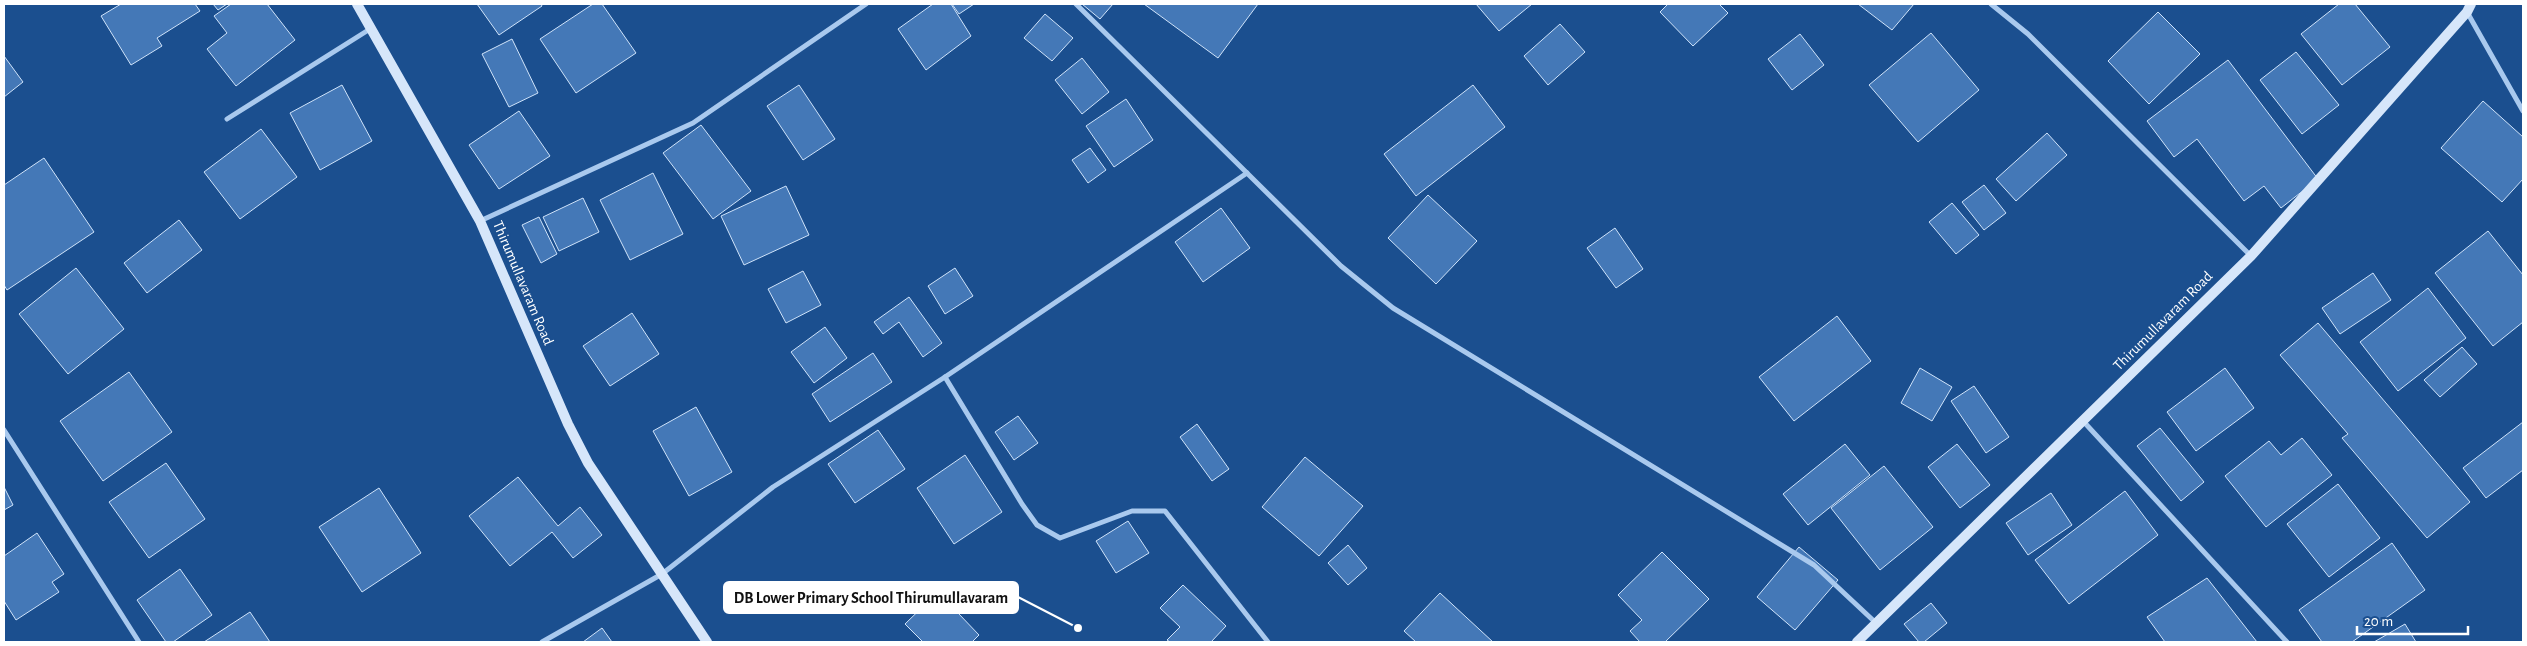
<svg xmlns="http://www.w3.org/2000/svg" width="2527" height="646" viewBox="0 0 2527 646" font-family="'Alegreya Sans',sans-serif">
<rect width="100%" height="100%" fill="#1b4f8f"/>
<g fill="#4478b7" stroke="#cfe3fa">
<polygon points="121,4 195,4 200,11 157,38 162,46 131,65 101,16"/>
<polygon points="213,4 227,4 218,10"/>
<polygon points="231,4 267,4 295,40 236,86 207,49 227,33 214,16"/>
<polygon points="477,4 541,4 542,6 499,35"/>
<polygon points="593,4 602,4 636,53 576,93 540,39"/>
<polygon points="933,4 951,4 971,36 926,70 898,29"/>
<polygon points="952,4 974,4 959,14"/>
<polygon points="1082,4 1113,4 1100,19"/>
<polygon points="1144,4 1258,4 1218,58"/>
<polygon points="1476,4 1532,4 1499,31"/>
<polygon points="1668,4 1719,4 1728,13 1693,46 1660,12"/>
<polygon points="1858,4 1914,4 1892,30"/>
<polygon points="2339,4 2355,4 2390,47 2342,85 2301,34"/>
<polygon points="2158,12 2200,54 2149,104 2108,61"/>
<polygon points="1045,14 1073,38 1052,61 1024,38"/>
<polygon points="1560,24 1585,52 1548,85 1524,56"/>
<polygon points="1931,33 1979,90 1918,142 1869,85"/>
<polygon points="1800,34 1824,65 1792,90 1768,59"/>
<polygon points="512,39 538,93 509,107 482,54"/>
<polygon points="2296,52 2339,105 2302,134 2260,80"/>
<polygon points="4,56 23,82 4,97"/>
<polygon points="1082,58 1109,92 1082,114 1055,80"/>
<polygon points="2228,60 2318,179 2281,208 2264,186 2244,201 2197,139 2174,157 2147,121"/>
<polygon points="342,85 372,141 320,170 290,113"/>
<polygon points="799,85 835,139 803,160 767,106"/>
<polygon points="1473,85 1505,127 1416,196 1384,154"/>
<polygon points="1126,99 1153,140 1114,167 1086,126"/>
<polygon points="2483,101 2523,137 2523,179 2502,202 2441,148"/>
<polygon points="519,111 550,156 499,189 469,145"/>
<polygon points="701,125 751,191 713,219 663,153"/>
<polygon points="261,129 297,177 240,219 204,172"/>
<polygon points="2047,133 2067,155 2016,201 1996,179"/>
<polygon points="1090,148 1106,170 1088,183 1072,160"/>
<polygon points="44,158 94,232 7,290 4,285 4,185"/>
<polygon points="653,173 683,234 630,260 600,200"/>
<polygon points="1984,185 2006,213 1984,230 1962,202"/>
<polygon points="786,186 809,235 744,265 721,216"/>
<polygon points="1428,195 1477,241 1436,284 1388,238"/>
<polygon points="583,198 599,232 559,251 543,217"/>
<polygon points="1952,203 1979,235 1956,254 1929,222"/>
<polygon points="1221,208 1250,248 1203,282 1175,242"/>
<polygon points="539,217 557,254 541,263 522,225"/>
<polygon points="179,220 202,250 147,293 124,263"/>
<polygon points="1615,228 1643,269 1616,288 1587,248"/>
<polygon points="2488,231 2523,275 2523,322 2493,346 2435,273"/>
<polygon points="76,268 124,329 68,374 19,314"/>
<polygon points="955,268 973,296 945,314 928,286"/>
<polygon points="803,271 821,305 786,323 768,289"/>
<polygon points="2373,273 2391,300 2340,334 2322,308"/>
<polygon points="2428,288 2466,338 2398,391 2360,342"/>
<polygon points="909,297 942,343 923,357 899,322 883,334 874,322"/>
<polygon points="632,313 659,354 610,386 583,346"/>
<polygon points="1837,316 1871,361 1794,421 1759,377"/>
<polygon points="2318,323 2470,502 2427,538 2342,438 2348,434 2280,355"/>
<polygon points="825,327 847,358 814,383 791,352"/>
<polygon points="2462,347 2477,364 2440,397 2424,380"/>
<polygon points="873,353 892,382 830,422 812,394"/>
<polygon points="1920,368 1952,387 1932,421 1901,403"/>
<polygon points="2225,368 2254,408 2196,451 2167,412"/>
<polygon points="129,372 172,432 103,481 60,421"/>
<polygon points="1974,386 2009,437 1986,453 1951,401"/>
<polygon points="696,407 732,472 689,496 653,431"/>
<polygon points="1018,416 1038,443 1014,460 995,432"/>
<polygon points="2523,422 2523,470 2486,498 2463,468"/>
<polygon points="1197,424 1229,469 1212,481 1180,437"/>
<polygon points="2160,428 2204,482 2181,501 2137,446"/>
<polygon points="878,430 905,469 855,503 828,464"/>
<polygon points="2302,438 2332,475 2266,527 2225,476 2269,441 2281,455"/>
<polygon points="1845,444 1870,475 1808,525 1783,494"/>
<polygon points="1957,444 1990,485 1960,508 1928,467"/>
<polygon points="965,455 1002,512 954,544 917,488"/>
<polygon points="1305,457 1363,506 1319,556 1262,507"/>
<polygon points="166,463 205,519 149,558 109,502"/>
<polygon points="1884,466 1933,527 1880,570 1831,508"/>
<polygon points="518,477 558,526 580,507 602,535 573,558 552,532 510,566 469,516"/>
<polygon points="2338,484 2380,538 2329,577 2287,524"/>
<polygon points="4,487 13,505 4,510"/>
<polygon points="379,488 421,553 362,592 319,527"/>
<polygon points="2125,491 2158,535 2069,604 2035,560"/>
<polygon points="2051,493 2072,525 2028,555 2006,523"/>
<polygon points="1128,521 1149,553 1116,573 1096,541"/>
<polygon points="37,533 64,574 52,582 59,592 16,620 4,601 4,556"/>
<polygon points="2392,543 2425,590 2352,642 2322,642 2299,610"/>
<polygon points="1348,545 1367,568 1348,585 1328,563"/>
<polygon points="1799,547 1838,580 1795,630 1757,597"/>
<polygon points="1662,552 1709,599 1665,642 1640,642 1630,631 1642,620 1618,595"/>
<polygon points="180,569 212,615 173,642 166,642 137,600"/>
<polygon points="2207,578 2257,642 2165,642 2147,617"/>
<polygon points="1183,585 1226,626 1211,642 1170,642 1167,640 1180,627 1160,608"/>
<polygon points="938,592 979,635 972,642 923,642 905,624"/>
<polygon points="1440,593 1493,642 1416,642 1404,631"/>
<polygon points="1931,603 1947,623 1924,642 1919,642 1904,624"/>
<polygon points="250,612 270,642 204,642"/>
<polygon points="2405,624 2416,642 2374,642"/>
<polygon points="602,628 612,642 583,642"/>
</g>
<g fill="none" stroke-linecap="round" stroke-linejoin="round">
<g stroke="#a9c9ee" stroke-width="5">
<polyline points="1076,4 1341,266 1393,308 1814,565 1876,623"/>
<polyline points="1991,4 2028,34 2251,256"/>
<polyline points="2467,12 2523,111"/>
<polyline points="227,119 370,29"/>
<polyline points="480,221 693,123 866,4"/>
<polyline points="945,377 1022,504 1037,525 1060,538 1132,511 1165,511 1268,642"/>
<polyline points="2083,421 2287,642"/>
<polyline points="4,430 139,642"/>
<polyline points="542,642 662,574 773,487 945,377 1247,173"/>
</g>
<g stroke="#d6e6fa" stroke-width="10">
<polyline points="357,4 480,221 568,424 588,463 707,642"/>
<polyline points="1857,642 2251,256 2467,12 2471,4"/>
</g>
</g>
<g text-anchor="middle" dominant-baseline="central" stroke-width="4" stroke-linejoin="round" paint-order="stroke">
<g font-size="15" fill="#fff" stroke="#1b4f8f">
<text transform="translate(523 283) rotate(67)">Thirumullavaram Road</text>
<text transform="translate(2163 321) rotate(-45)">Thirumullavaram Road</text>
</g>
</g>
<path fill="none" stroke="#fff" stroke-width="2" d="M1078 628L1018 597"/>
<circle fill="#fff" stroke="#1b4f8f" stroke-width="2" cx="1078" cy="628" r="5"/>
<rect fill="#fff" stroke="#fff" stroke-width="2" x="724" y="582" width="294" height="31" rx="5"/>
<g font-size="16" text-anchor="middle" font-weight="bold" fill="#111">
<text x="871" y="603">DB Lower Primary School Thirumullavaram</text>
</g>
<rect width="2527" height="646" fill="none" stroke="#ffffff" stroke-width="10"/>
<path d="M2357 626v8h111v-8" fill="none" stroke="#ffffff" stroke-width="2.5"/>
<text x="2364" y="626" font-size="15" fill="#ffffff" stroke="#1b4f8f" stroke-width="4" paint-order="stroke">20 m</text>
</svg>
